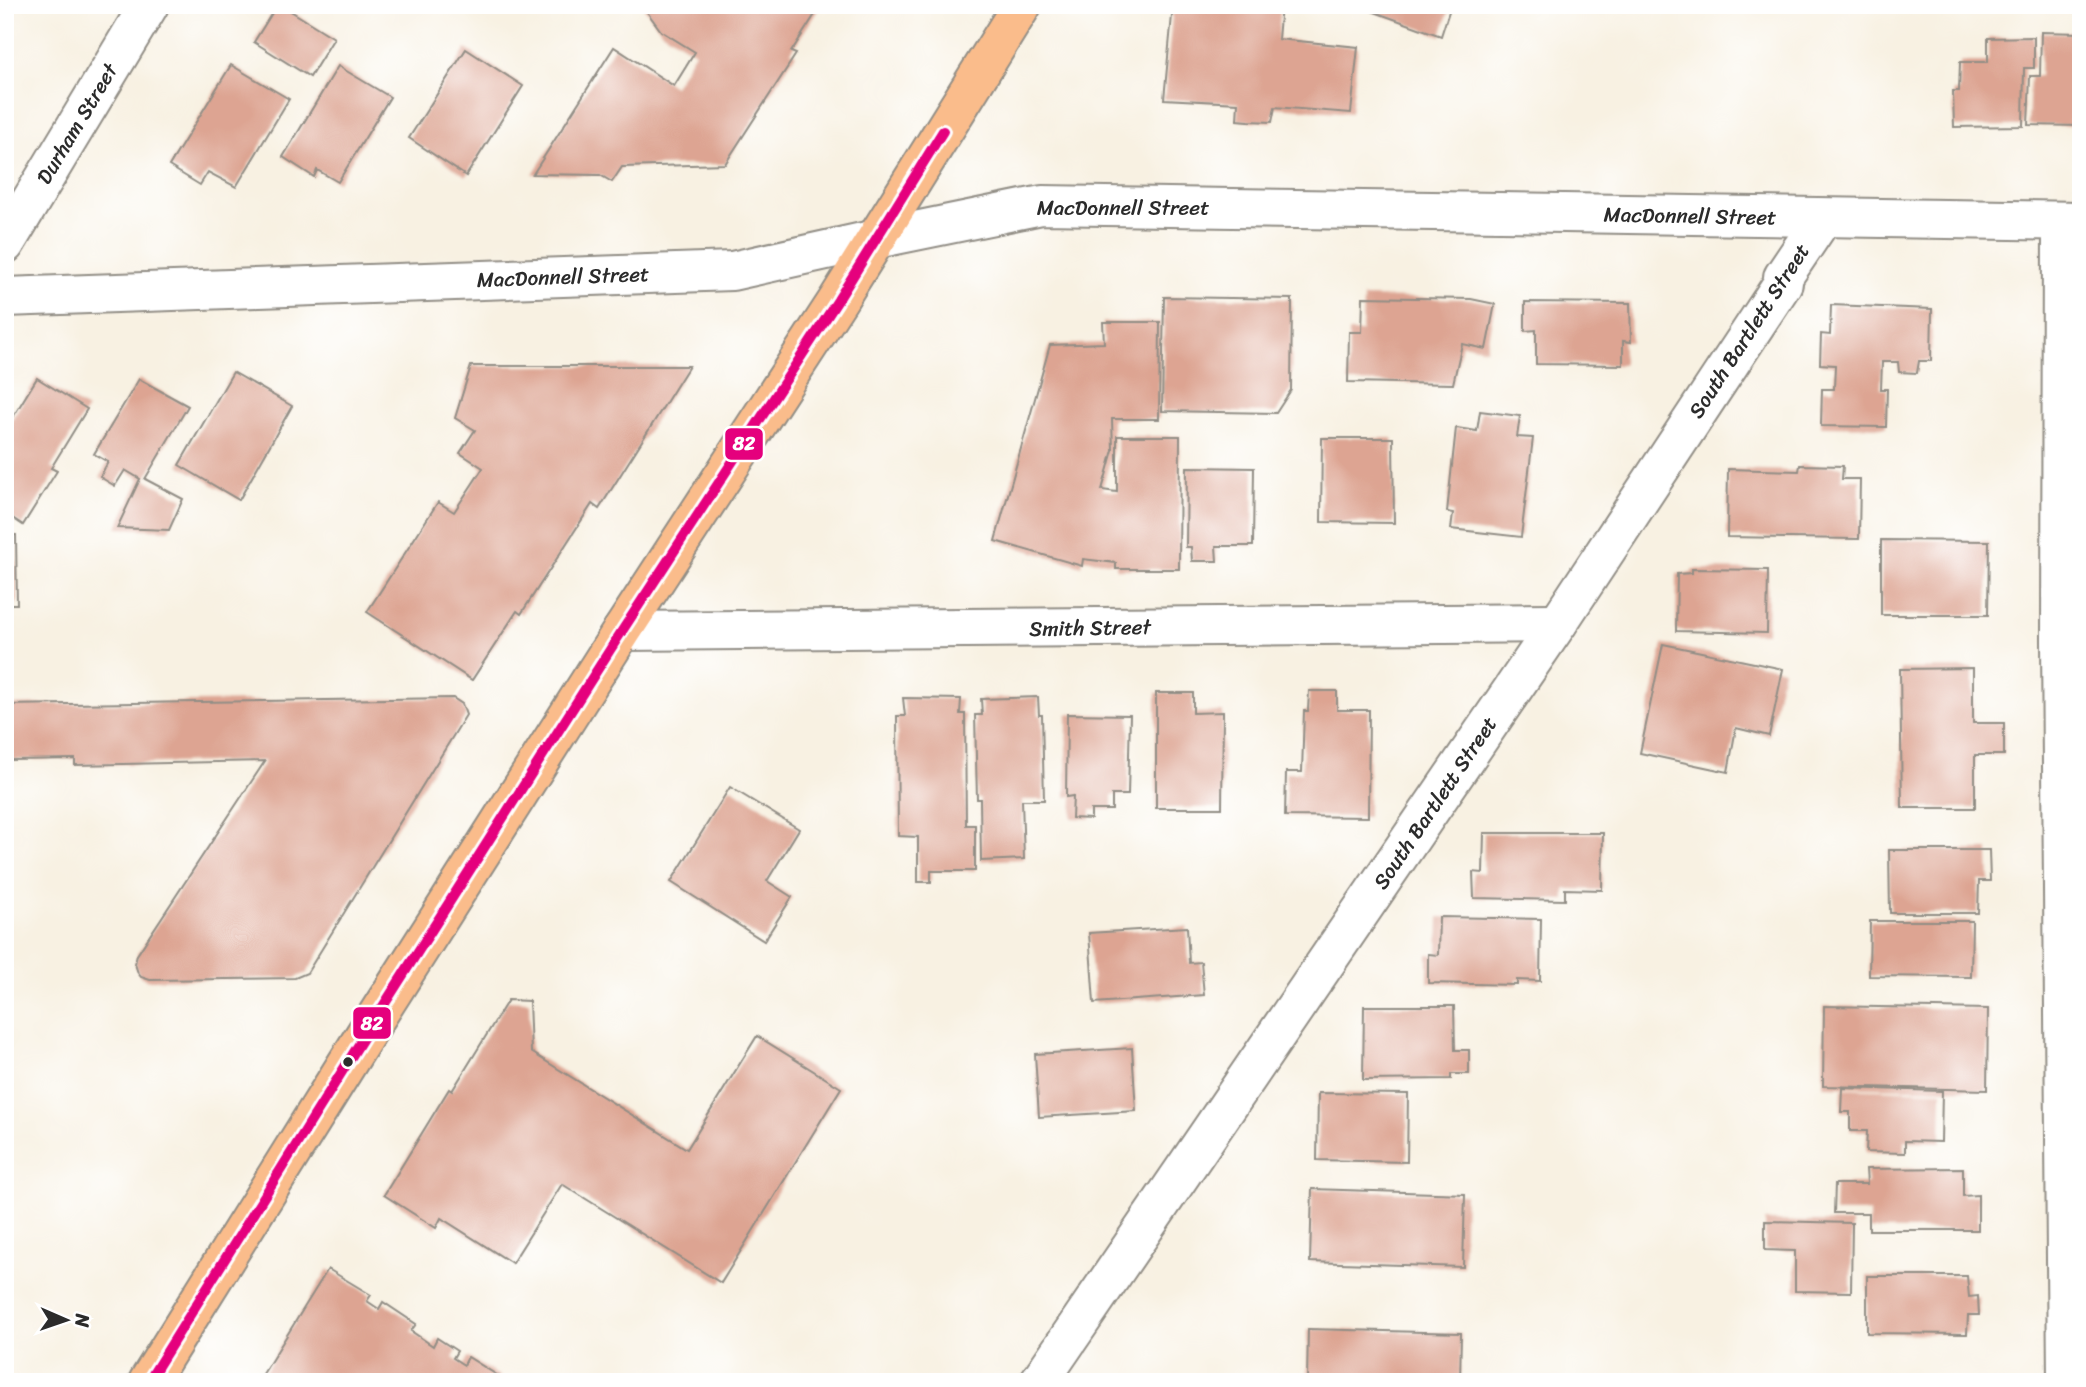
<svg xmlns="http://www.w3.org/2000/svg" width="2086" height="1387" viewBox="0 0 2086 1387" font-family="Sriracha,sans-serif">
<rect width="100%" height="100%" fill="#fff"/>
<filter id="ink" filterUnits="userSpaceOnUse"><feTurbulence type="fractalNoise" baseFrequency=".0143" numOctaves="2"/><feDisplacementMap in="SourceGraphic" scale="14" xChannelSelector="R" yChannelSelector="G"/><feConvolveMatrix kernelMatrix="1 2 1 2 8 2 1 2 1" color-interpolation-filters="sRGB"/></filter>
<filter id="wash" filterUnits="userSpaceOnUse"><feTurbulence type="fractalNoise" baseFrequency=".00686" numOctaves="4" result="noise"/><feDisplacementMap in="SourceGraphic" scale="28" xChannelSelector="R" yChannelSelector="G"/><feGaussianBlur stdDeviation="1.57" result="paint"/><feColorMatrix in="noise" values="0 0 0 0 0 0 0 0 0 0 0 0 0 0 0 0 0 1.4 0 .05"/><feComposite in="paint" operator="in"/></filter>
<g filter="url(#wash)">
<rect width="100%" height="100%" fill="#f8f1e2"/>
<g id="blocks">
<g fill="#dda492">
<polygon points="277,5 281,5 334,38 310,77 254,42"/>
<polygon points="642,5 821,5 791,52 796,54 725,164 622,167 612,182 600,175 533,174 614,47 674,86 695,52 661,31"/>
<polygon points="1173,5 1281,5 1278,39 1358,47 1351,113 1275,107 1272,122 1249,121 1237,120 1238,103 1164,99"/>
<polygon points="1355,5 1451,5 1441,36"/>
<polygon points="2041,32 2081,33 2081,126 2028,125 2030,76 2040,76"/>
<polygon points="2034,37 2034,68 2024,68 2023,126 1954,127 1953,91 1959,91 1960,62 1988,62 1988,38"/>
<polygon points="466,49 523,86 466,176 409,138"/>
<polygon points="231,65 289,99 236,187 208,172 200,185 169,166"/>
<polygon points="338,66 390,97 338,182 317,170 314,177 283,157"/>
<polygon points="1164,297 1292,299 1291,390 1276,413 1162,411"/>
<polygon points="1363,297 1471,299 1495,304 1486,349 1462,344 1453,384 1348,382 1349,332 1362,332"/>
<polygon points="1525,302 1630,303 1631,342 1623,341 1623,365 1536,364 1536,330 1525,331"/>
<polygon points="1831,305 1932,309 1931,361 1919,361 1917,373 1899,372 1898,362 1882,362 1881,389 1887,389 1886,427 1821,426 1822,389 1834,389 1835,365 1820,364 1821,334 1830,335"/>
<polygon points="1103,322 1160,322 1159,419 1112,419 1113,450 1102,490 1117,492 1117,436 1180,436 1179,569 1116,569 1116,563 1083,559 1082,566 995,541 1050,345 1104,343"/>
<polygon points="471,366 689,366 599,509 592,504 521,614 517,611 472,680 367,612 438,502 454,512 483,468 460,453 475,430 455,418"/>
<polygon points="233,372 292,406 239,500 179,465"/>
<polygon points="37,378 87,409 51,468 57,471 23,525 5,513 5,430"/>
<polygon points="139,379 188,406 145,479 183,499 169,530 117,528 140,479 125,470 115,486 100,477 108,462 94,454"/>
<polygon points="1480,411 1520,416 1517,437 1533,438 1521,537 1451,529 1453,513 1447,512 1456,428 1477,431"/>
<polygon points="1322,438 1393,438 1394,523 1321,522"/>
<polygon points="1800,465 1843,466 1842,479 1860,479 1859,539 1727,537 1728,469 1799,471"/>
<polygon points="1187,467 1254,468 1253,546 1216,546 1217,561 1192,561 1191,547 1186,547"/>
<polygon points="5,535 16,535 17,604 5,604"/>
<polygon points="1881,540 1989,541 1988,615 1881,615"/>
<polygon points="1692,569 1768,570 1767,633 1676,631 1677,574 1692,573"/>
<polygon points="1663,644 1783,669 1769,736 1736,728 1728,772 1640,753"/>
<polygon points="1973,668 1973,723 2004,723 2004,755 1975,755 1975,808 1902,808 1900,669"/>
<polygon points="1309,691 1337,691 1337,710 1369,710 1368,817 1285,816 1286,772 1302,772 1304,711 1308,711"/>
<polygon points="1156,693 1193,693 1193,713 1223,712 1222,808 1156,808"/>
<polygon points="1038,697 1039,715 1042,715 1044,800 1022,800 1024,859 981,861 980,799 977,799 975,715 982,715 981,699"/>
<polygon points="453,698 462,704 466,715 307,973 295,978 150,980 141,977 138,973 135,964 137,955 265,761 75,765 75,759 10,760 5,773 5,705"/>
<polygon points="903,698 961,699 960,714 965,714 966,825 975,825 975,871 931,871 931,882 918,882 918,837 898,836 897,716 905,716"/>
<polygon points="1067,714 1130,715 1128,795 1112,795 1112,810 1091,810 1091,819 1072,818 1073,796 1066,797"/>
<polygon points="730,787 799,829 767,881 792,897 764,941 671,882"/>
<polygon points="1484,833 1603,833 1602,890 1565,889 1565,900 1474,898 1473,872 1483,873"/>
<polygon points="1889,850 1989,850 1990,881 1979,881 1978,913 1890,913"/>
<polygon points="1439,917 1541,919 1540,981 1517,980 1517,985 1428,983 1428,954 1438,955"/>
<polygon points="1870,921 1972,921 1971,977 1869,976"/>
<polygon points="1187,927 1189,963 1201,962 1204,995 1094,1003 1089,933"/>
<polygon points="508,1000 529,1001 531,1052 687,1149 757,1036 841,1088 721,1283 562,1184 512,1263 441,1218 436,1228 384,1195 449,1089 452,1091"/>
<polygon points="1364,1006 1454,1006 1455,1050 1469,1050 1469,1074 1451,1074 1451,1079 1363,1080"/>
<polygon points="1824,1006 1988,1009 1987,1090 1823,1086"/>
<polygon points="1132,1048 1136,1111 1039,1117 1035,1054"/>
<polygon points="1842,1088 1942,1091 1941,1142 1905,1141 1905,1153 1866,1152 1867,1131 1850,1131 1850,1112 1841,1112"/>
<polygon points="1318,1093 1408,1094 1407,1162 1317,1160"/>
<polygon points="1963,1168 1963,1196 1978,1195 1978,1230 1869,1230 1869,1213 1834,1213 1835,1184 1867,1184 1866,1169"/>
<polygon points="1312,1189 1465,1194 1463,1267 1310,1262"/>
<polygon points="1765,1221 1852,1223 1851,1292 1795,1291 1795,1251 1765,1250"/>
<polygon points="328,1269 371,1295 367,1301 379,1309 383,1302 416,1324 411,1331 433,1346 437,1338 457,1351 453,1358 464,1365 468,1357 508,1382 258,1382"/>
<polygon points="1867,1276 1967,1276 1969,1297 1978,1296 1979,1315 1968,1315 1967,1334 1867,1333"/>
<polygon points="1308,1329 1461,1333 1460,1382 1307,1382"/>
</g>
</g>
</g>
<g filter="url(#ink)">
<use href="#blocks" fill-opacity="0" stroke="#928e86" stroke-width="2"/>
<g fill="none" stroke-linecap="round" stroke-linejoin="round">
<defs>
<g id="minor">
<polyline points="2062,222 2061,641 2067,1382"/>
<polyline points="5,244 149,5"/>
<polyline points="5,297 732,271 876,239 1042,205 2081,221"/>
<polyline points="622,631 1558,623"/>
<polyline points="1039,1382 1558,623 1783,283 1783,277 1822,219"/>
</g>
<polyline id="major" points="148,1382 368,1030 622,631 838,300 1022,5"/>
</defs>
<use href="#minor" stroke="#928e86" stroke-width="42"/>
<use href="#major" stroke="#928e86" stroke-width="42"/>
<use href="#minor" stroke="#fff" stroke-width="38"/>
<use href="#major" stroke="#fabc8b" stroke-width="38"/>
<defs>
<polyline id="bus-1" points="148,1382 368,1030 622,631 838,300 943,131"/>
</defs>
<use href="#bus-1" stroke="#fff" stroke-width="16"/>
<use href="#bus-1" stroke="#e5007d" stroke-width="10"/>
</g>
</g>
<circle fill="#2b2b2b" stroke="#fff" stroke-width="2.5" cx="348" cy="1062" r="6"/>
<g text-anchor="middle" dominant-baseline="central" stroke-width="7" stroke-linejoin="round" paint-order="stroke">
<g font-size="21" fill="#2b2b2b" stroke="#fff">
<text transform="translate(77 124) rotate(-59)">Durham Street</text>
<text x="1123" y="208">MacDonnell Street</text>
<text transform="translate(1690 216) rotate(1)">MacDonnell Street</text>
<text transform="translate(563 277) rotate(-2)">MacDonnell Street</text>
<text transform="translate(1749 331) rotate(-57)">South Bartlett Street</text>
<text transform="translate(1090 628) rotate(-1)">Smith Street</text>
<text transform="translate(1435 803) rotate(-56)">South Bartlett Street</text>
</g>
</g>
<g stroke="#fff" stroke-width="2.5">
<rect x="724" y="427" width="40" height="34" rx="7" fill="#e5007d"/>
<rect x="352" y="1006" width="40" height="34" rx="7" fill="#e5007d"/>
</g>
<g font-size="19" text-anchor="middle" font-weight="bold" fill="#fff">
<text x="744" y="450">82</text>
<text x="372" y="1030">82</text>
</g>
<rect width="2086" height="1387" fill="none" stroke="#fff" stroke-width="28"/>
<g transform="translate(66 1320) rotate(92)" stroke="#ffffff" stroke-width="5" paint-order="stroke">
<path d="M0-5L12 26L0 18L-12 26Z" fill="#2b2b2b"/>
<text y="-10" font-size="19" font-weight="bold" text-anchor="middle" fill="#2b2b2b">N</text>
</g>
</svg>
